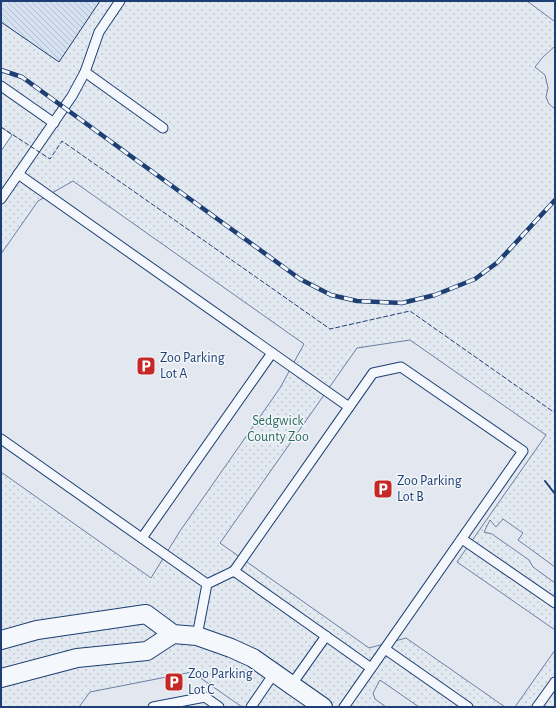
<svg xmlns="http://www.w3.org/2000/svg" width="556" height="708" viewBox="0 0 556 708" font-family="'Alegreya Sans',sans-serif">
<defs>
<pattern id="park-dots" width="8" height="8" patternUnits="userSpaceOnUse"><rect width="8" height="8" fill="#e3e9f0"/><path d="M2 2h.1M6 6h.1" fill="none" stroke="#c2c9d1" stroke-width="1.8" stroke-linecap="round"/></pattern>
<pattern id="building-back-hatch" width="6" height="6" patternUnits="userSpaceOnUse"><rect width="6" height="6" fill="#d5e0f0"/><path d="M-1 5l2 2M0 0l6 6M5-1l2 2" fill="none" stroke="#b6c1d1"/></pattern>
</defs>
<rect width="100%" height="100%" fill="#f4f7fb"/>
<polygon fill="url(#park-dots)" stroke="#687fa3" points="1,1 555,1 555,707 1,707 1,151 12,135 1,127"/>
<g fill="#e3e8f0" stroke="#687fa3">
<polygon points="527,1 555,1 555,22 554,21"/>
<polygon points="555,46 555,109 549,104 546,97 548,88 545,75 535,67 542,58"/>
<polygon points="73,181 304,344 280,388 180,531 151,578 1,472 1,254 38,201"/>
<polygon points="410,340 546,435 457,562 555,630 555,650 515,707 505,707 406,638 369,648 220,543 357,348"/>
<polygon points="503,519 523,533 518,540 555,567 555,583 533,567 529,560 492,534 484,532 490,520 496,527"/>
<polygon points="192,672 242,707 79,707 90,692"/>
<polygon points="380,680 419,707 386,707 375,699 373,693"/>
</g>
<polygon fill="url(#building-back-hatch)" stroke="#1d3f73" points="1,1 100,1 59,62 1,22"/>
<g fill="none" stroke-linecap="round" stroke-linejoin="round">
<defs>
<g id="lane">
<polyline points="85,72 163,128"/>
<polyline points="1,86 54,123"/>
<polyline points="18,174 349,407"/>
<polyline points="1,199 72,96 85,72 99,32 120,1"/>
<polyline points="1,439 207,584"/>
<polyline points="142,538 272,353"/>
<polyline points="462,539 555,603"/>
<polyline points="234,571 371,668"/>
<polyline points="197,636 207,584 234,571 373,373 401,367 523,451 344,707"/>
<polyline points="385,649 468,707"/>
<polyline points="292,684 326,636"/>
<polyline points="153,707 205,697 219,707"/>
<polyline points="251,707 275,672"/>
<polyline points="537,707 555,682"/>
</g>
<g id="street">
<polyline points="1,640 37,630 146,614 173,634 197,636 231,648 253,658 323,707"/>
<polyline points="1,678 77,658 147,651 173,634"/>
</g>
</defs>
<use href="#lane" stroke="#1d3f73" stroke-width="11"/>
<use href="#street" stroke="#1d3f73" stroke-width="20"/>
<use href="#lane" stroke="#f4f7fb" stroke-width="9"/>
<use href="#street" stroke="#f4f7fb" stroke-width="18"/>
<defs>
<polyline id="rail" points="1,70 22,77 300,279 331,295 357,301 402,303 435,295 475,279 498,262 555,200"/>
</defs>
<use href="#rail" stroke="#1d3f73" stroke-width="4.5"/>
<use href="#rail" stroke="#f4f7fb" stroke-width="3" stroke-dasharray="9" stroke-linecap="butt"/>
<polyline stroke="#1d3f73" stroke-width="1" stroke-dasharray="5 2" stroke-linecap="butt" points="1,127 50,159 62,141 330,329 410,311 555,413"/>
<polyline stroke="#1d3f73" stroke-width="2" points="545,481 555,494"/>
</g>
<defs>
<symbol id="parking-square" viewBox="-11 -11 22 22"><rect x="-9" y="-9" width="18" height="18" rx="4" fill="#c62828" stroke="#f4f7fb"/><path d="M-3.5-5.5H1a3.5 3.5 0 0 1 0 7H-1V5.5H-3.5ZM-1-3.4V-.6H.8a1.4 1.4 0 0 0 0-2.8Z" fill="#fff"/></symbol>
</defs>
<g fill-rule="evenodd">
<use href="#parking-square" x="135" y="355" width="22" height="22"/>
<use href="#parking-square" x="372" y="478" width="22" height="22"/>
<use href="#parking-square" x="163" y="671" width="22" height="22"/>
</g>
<g text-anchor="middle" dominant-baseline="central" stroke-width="3" stroke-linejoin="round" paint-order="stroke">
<g font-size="14" fill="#1d3f73" stroke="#f4f7fb" text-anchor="start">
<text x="160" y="358">Zoo Parking<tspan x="160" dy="16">Lot A</tspan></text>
<text x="397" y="481">Zoo Parking<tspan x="397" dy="16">Lot B</tspan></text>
<text x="188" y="674">Zoo Parking<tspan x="188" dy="16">Lot C</tspan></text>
</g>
<g font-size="14" fill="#2c6c60" stroke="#f4f7fb">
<text x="278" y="421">Sedgwick<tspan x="278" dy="16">County Zoo</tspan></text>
</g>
</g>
<rect width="556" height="708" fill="none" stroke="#1d3f73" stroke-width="4"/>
</svg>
